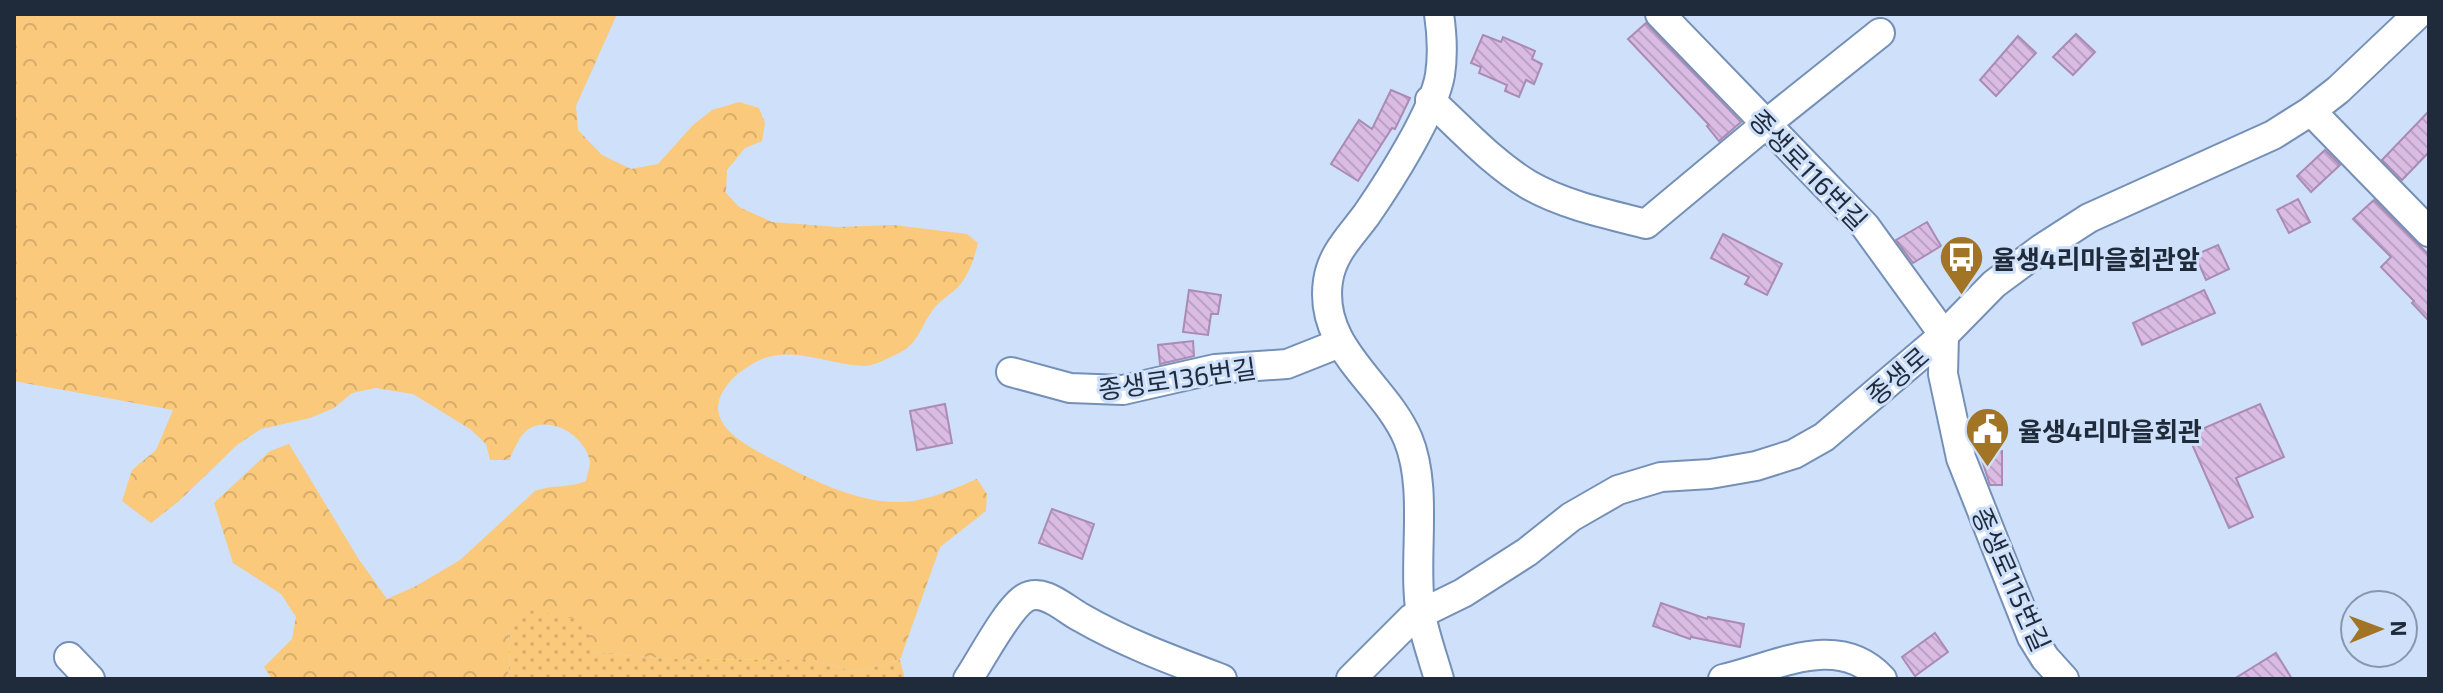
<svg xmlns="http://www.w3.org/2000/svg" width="2443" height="693" viewBox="0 0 2443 693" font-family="'Exo 2','Noto Sans KR',sans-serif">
<defs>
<pattern id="forest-crowns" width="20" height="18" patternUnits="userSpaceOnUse" patternTransform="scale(2)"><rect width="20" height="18" fill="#fac97b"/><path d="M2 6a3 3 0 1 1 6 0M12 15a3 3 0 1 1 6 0" fill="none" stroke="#d6ad6b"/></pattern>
<pattern id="park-dots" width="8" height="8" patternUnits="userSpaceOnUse" patternTransform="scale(2)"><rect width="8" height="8" fill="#fac97b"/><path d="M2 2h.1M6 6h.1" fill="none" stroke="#d6ad6b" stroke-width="1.8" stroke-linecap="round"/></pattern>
<pattern id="building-back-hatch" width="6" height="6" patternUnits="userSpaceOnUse" patternTransform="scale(2)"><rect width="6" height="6" fill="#dabbe4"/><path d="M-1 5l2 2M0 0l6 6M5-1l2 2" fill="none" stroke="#bba1c4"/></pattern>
</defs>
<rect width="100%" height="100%" fill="#cfe0fa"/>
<path fill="url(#forest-crowns)" d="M14,14H617L576,106L578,130L602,155L631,169L658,164L693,125L712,110L739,102L759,108L765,123L762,141L745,148L727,170L726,193L739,207L772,222L838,227L894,225L967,234L978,243C974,259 969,275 958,287C951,294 942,299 935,307C919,327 920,345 893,356C884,360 873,366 864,366C830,365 795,346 762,359C751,364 735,374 728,384C699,420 740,442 770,458C812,480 865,508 913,501C936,497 956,488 977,479L987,494L986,511L940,547L900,660L855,672L813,660L671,659L590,652L587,621L508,627L510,663L507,679H272L264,667L292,639L296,617L281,594L233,563L214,503L270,451L289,444L358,558L387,599L416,586L460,560L535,491C554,484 567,489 586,481C587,476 590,467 590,462C586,437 553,416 530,428C520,433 514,450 509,460H490L486,444L470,429L413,394L375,388L352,393L334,408L310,418L261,429L237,445L179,501L151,523L122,501L132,470L156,450L173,410L14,381Z"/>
<polygon fill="url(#park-dots)" points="524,609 587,621 591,652 671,659 813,660 855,672 900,660 905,679 507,679 510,663 508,627"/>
<g fill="url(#building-back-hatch)" stroke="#a98bb3" stroke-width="2">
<polygon points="1646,23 1741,122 1719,141 1707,126 1709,125 1628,39"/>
<polygon points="2076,34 2095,52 2073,75 2053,57"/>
<polygon points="1483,35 1501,42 1503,37 1535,51 1532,59 1542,64 1534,84 1526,80 1519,97 1505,91 1507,85 1479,73 1481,67 1471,63"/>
<polygon points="2018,36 2036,53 1996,96 1980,80"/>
<polygon points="1391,90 1410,98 1395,129 1392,128 1358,181 1331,164 1359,120 1372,129"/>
<polygon points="2429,111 2429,152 2402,180 2382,160"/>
<polygon points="2325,150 2340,165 2311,192 2297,176"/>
<polygon points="2298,199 2310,222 2289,233 2277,210"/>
<polygon points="2374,200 2429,255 2429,321 2412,303 2414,301 2381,267 2391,257 2353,219"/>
<polygon points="1927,222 1941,246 1913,263 1896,240"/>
<polygon points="1723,234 1782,264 1767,295 1745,284 1749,277 1711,258"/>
<polygon points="2218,245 2229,269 2206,280 2195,255"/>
<polygon points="1189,290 1221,295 1218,314 1211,314 1208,335 1183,332"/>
<polygon points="2204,290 2215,313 2142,345 2133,323"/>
<polygon points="1193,341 1194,356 1160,364 1158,345"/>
<polygon points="945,404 952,443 917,450 910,411"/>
<polygon points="2260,404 2284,457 2236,478 2253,517 2229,528 2188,435"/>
<polygon points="1979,451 2002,451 2002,485 1990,485"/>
<polygon points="1052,509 1094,524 1082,559 1039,543"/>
<polygon points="1661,603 1707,619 1708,617 1744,624 1740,647 1691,637 1690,639 1653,626"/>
<polygon points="1935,633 1948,652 1915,676 1902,657"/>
<polygon points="2276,653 2292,679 2234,679"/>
</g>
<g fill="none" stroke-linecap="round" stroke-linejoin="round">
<defs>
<g id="minor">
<path d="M1439,14C1442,34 1443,55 1440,75C1434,112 1389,182 1367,214C1351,236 1332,253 1328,281C1318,349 1385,384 1408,439C1429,490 1412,561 1421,615C1425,636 1433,658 1439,679"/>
<polyline points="1660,14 1865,226 1944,335 1943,374 1961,458 2032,637 2045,658 2064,679"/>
<path d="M1430,100C1462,129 1492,163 1529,185C1564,205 1607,214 1646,224L1766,124L1880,33"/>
<polyline points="2311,111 2429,232"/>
<polyline points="1011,372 1070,388 1123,390 1215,369 1287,364 1340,343"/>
<polyline points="69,657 90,679"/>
<path d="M968,679C981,660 1007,609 1025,598C1043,587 1065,609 1080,617C1125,643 1174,661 1222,679"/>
<polyline points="1351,679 1412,618 1463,593 1527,552 1571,517 1618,490 1661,477 1710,474 1756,466 1794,454 1824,437 1944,335 1994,284 2041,249 2089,218 2273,135 2311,111 2338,90 2418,14"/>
<path d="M1723,679C1776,667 1838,631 1882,679"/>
</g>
</defs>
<use href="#minor" stroke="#7590b7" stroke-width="32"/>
<use href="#minor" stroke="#fff" stroke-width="28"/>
</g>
<defs>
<symbol id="bus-pin" viewBox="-11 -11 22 30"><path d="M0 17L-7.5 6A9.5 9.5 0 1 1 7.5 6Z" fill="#a17426" stroke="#cfe0fa"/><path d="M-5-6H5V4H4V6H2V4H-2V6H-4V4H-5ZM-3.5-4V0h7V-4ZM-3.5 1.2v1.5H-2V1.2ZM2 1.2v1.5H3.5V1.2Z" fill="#fff"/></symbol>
<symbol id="civic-pin" viewBox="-11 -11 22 30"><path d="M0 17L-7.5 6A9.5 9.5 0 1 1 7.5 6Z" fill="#a17426" stroke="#cfe0fa"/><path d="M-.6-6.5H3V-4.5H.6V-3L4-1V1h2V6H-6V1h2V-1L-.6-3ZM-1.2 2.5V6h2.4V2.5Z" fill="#fff"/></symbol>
</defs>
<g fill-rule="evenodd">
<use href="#bus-pin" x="1936" y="232" width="51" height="69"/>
<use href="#civic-pin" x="1962" y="404" width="51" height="69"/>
</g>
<g text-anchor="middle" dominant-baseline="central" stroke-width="6" stroke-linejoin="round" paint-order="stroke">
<g font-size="26" fill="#1f2a3a" stroke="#cfe0fa">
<text transform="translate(1809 169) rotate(46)">종생로116번길</text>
<text transform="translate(1897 375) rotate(-41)">종생로</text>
<text transform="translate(1177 378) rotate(-8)">종생로136번길</text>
<text transform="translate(2012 579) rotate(66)">종생로115번길</text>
</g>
<g font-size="26" font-weight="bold" fill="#1f2a3a" stroke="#cfe0fa" text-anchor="start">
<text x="1992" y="258">율생4리마을회관앞</text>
<text x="2018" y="430">율생4리마을회관</text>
</g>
</g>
<rect width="2443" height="693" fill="none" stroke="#1f2a3a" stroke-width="32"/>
<g transform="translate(2379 629) rotate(89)"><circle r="38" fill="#cfe0fa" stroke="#8997ad" stroke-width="2"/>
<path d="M0-6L14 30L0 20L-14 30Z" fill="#a17426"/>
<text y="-12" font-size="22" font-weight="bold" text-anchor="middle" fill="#1f2a3a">N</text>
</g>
</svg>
